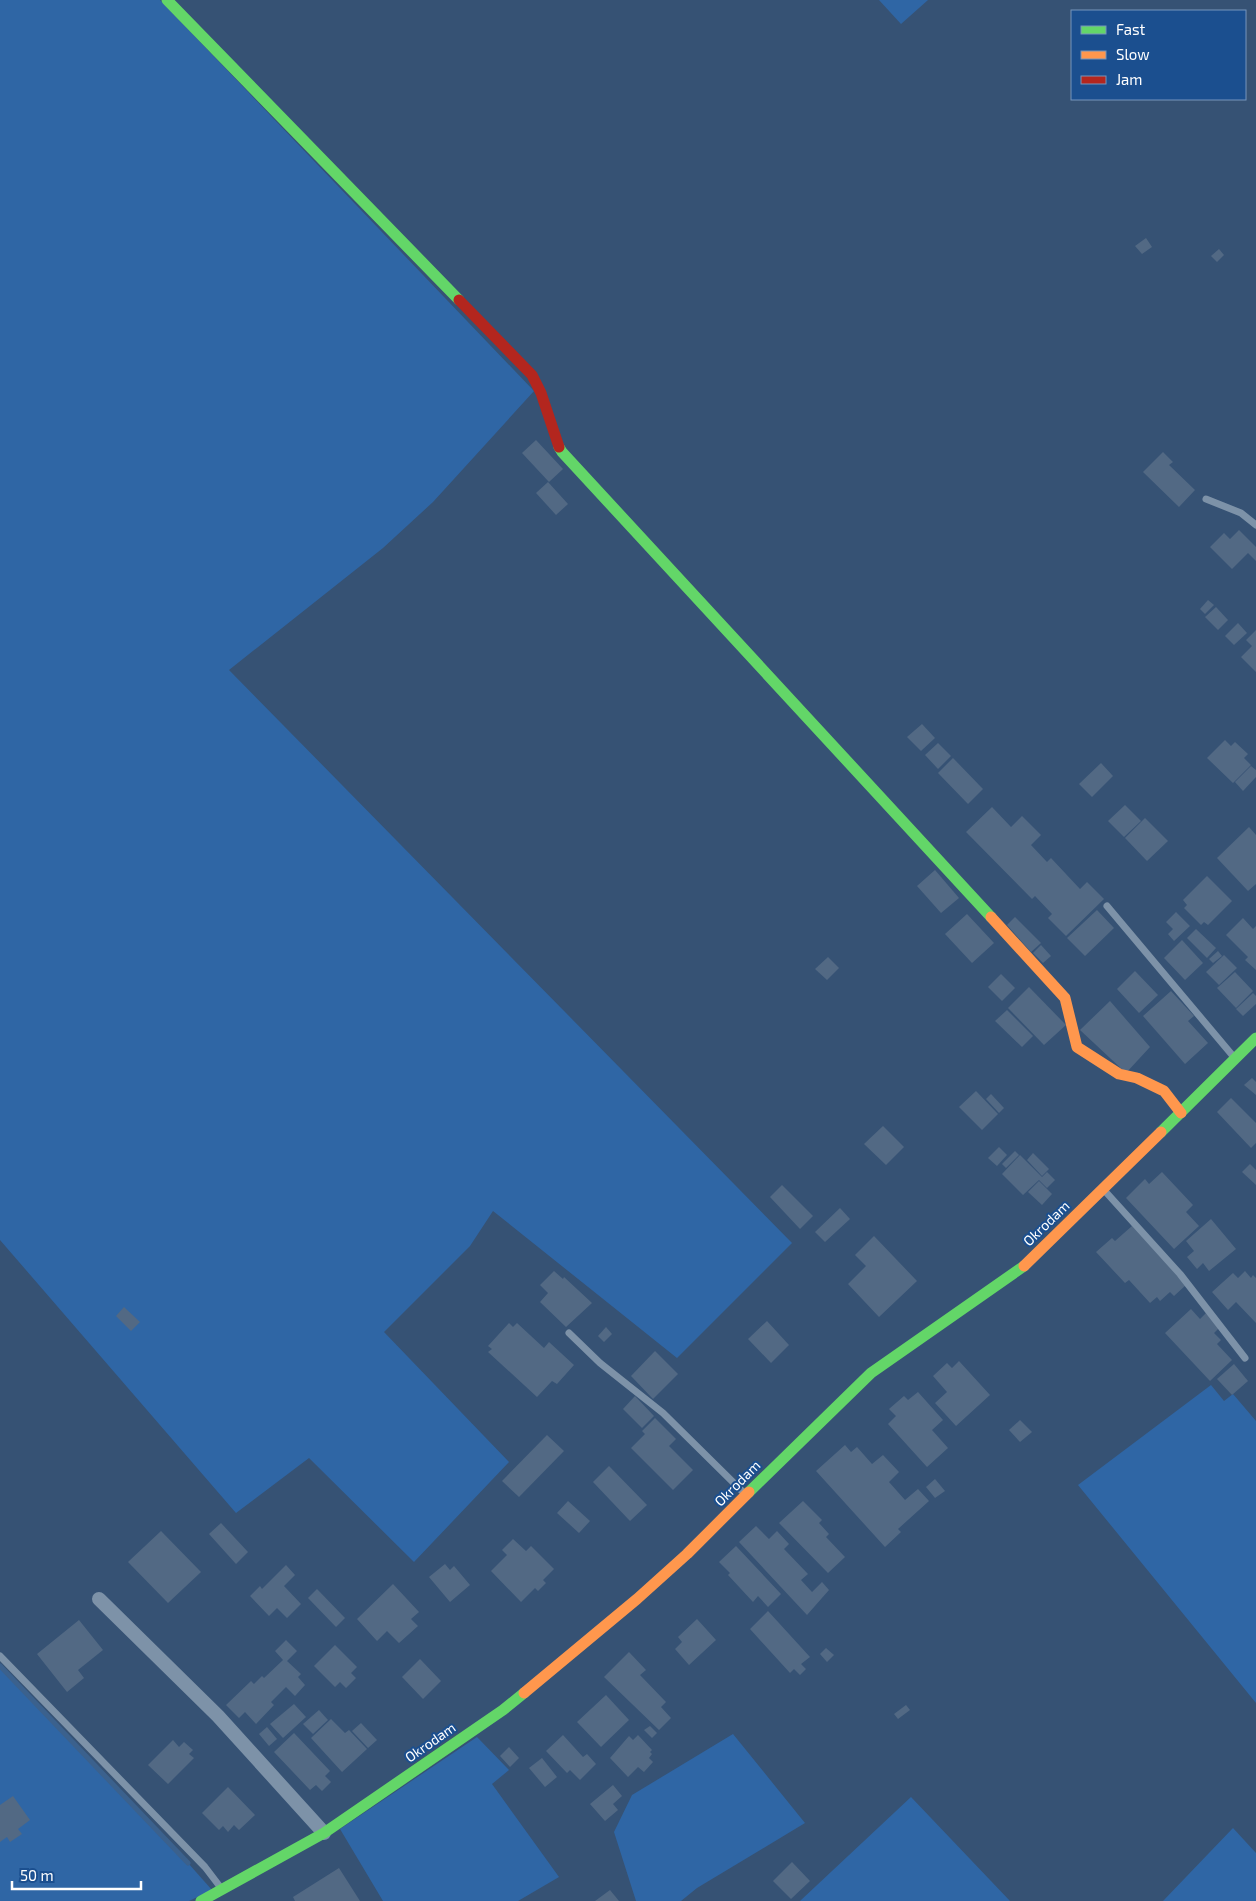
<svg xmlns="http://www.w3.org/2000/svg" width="1256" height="1901" viewBox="0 0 1256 1901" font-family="'Exo 2',sans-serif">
<rect width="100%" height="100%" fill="#365274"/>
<g fill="#2f66a5">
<polygon points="0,0 160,0 534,391 433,502 383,548 229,670 792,1243 677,1358 493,1211 470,1246 384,1332 509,1462 414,1562 309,1458 236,1513 0,1240"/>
<polygon points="879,0 928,0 901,24"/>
<polygon points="1211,1385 1224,1401 1233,1394 1256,1421 1256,1703 1078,1485"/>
<polygon points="0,1666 188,1863 212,1890 189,1901 0,1901"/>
<polygon points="733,1734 805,1823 697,1888 681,1901 636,1901 614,1832 632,1795"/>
<polygon points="477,1737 509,1770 492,1784 559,1877 518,1901 383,1901 340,1829"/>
<polygon points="911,1797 1010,1901 800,1901"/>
<polygon points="1233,1828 1256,1853 1256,1901 1163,1901"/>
</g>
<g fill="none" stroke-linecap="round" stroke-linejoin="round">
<polyline stroke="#3b618d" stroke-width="5" points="0,1666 188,1863"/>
</g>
<g fill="#526984">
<polygon points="1146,238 1152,247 1142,254 1135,246"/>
<polygon points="1219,249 1224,255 1217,262 1211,256"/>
<polygon points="536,440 563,469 549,482 522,453"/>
<polygon points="1163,452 1173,462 1169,465 1195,490 1179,507 1143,472"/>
<polygon points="548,482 568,504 556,515 536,493"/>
<polygon points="1239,530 1256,547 1256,561 1248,553 1232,569 1210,547 1224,533 1230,539"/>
<polygon points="1208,600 1214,605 1205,614 1200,609"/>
<polygon points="1216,607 1228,620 1218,630 1205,617"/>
<polygon points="1238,623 1247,633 1234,645 1225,636"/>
<polygon points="1256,630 1256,672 1241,657 1252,646 1246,640"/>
<polygon points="922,724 935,738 921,751 907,737"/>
<polygon points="1225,740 1231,746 1235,742 1248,754 1244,758 1251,765 1233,783 1207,758"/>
<polygon points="938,743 951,756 938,769 925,755"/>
<polygon points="953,758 983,789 968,804 938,773"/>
<polygon points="1101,763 1113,776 1092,797 1079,784"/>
<polygon points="1251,766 1256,770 1256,777 1243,791 1235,782"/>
<polygon points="1125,805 1141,821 1124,837 1108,821"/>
<polygon points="992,807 1011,827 1022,816 1041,835 1031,845 1047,862 1051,858 1080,889 1087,882 1104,899 1066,936 1048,918 1052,914 1035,896 1032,899 966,832"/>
<polygon points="1145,818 1168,841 1147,861 1125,838"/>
<polygon points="1249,827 1256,835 1256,884 1248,891 1217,858"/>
<polygon points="935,870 959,898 941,913 917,886"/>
<polygon points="1207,876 1232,901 1208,925 1204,922 1201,925 1184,908 1187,905 1183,900"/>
<polygon points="1097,910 1114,928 1085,956 1067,938"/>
<polygon points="1176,912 1190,926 1174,941 1168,934 1173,929 1166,922"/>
<polygon points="967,914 994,943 972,963 945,934"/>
<polygon points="1015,917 1041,943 1031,952 1007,925"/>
<polygon points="1243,918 1253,929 1256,926 1256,970 1245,960 1248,957 1226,935"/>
<polygon points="1196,929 1216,948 1207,958 1187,938"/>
<polygon points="1182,940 1203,963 1185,980 1164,958"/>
<polygon points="1041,945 1051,956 1043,963 1033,953"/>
<polygon points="1218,951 1222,956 1213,963 1209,959"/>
<polygon points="1224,955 1237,968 1219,985 1206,972"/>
<polygon points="828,957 839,968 827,980 815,969"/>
<polygon points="1135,971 1158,995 1139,1013 1117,989"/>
<polygon points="1235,972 1253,991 1236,1008 1217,988"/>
<polygon points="1001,974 1015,988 1002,1001 988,987"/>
<polygon points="1029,987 1066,1025 1044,1045 1008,1008"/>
<polygon points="1171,991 1194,1016 1188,1021 1208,1043 1185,1064 1143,1016"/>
<polygon points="1253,993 1256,996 1256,1004 1243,1016 1236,1009"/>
<polygon points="1110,1001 1150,1047 1126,1073 1080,1030"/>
<polygon points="1007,1010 1033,1036 1022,1047 995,1021"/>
<polygon points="1252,1078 1256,1082 1256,1095 1244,1085"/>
<polygon points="976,1091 998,1114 982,1130 959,1107"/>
<polygon points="991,1094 1004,1108 999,1113 986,1099"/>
<polygon points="1231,1098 1256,1123 1256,1143 1251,1148 1217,1112"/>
<polygon points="883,1126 904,1147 886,1165 864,1144"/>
<polygon points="999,1147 1007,1155 997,1166 988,1158"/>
<polygon points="1015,1151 1019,1155 1006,1168 1002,1164"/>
<polygon points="1033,1153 1049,1169 1042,1176 1027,1160"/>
<polygon points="1020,1155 1042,1177 1047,1172 1055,1180 1047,1188 1039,1180 1023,1195 1002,1174"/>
<polygon points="1250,1164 1256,1170 1256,1185 1242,1172"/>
<polygon points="1162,1172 1193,1205 1186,1212 1199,1226 1174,1249 1126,1198 1145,1179 1149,1184"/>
<polygon points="1039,1181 1052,1194 1042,1205 1028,1192"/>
<polygon points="782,1185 813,1216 800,1229 770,1197"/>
<polygon points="840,1208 850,1219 825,1242 815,1232"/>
<polygon points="1211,1219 1236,1249 1209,1271 1203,1263 1197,1269 1187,1257 1194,1251 1186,1241"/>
<polygon points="1132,1226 1186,1285 1174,1296 1170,1292 1160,1301 1157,1297 1150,1303 1129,1280 1125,1283 1096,1252 1112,1238 1115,1241"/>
<polygon points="874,1236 917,1281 879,1317 848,1284 866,1266 855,1255"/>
<polygon points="554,1271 563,1279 564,1277 592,1303 566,1327 540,1302 548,1293 540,1285"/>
<polygon points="1245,1271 1251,1278 1253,1275 1256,1278 1256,1323 1236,1302 1228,1310 1212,1292 1233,1273 1238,1278"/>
<polygon points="124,1307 140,1322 131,1331 116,1316"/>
<polygon points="1191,1309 1200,1319 1206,1313 1219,1328 1214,1333 1221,1340 1217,1344 1232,1360 1210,1381 1165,1333"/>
<polygon points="767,1321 789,1345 771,1363 748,1339"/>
<polygon points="509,1323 513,1327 517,1323 544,1348 549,1342 574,1365 557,1384 552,1381 537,1397 488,1352 492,1349 488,1346"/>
<polygon points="606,1327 612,1334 604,1342 598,1336"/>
<polygon points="655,1351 678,1374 653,1399 631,1376"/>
<polygon points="959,1361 990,1395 956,1426 935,1403 947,1392 933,1376 947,1363 952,1368"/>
<polygon points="1234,1364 1248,1381 1232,1395 1217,1379"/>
<polygon points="918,1392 943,1420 932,1430 948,1448 927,1467 888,1424 896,1416 889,1409 904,1396 908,1400"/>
<polygon points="635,1396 654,1416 642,1428 623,1409"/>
<polygon points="655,1418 676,1439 669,1446 693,1470 673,1490 631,1448 645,1434 642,1431"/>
<polygon points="1020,1420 1032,1432 1020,1442 1009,1430"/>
<polygon points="547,1435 564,1451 519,1497 502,1481"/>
<polygon points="845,1445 851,1452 857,1447 872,1464 883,1455 899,1472 889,1482 905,1500 918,1489 929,1501 898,1529 901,1532 885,1547 816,1471"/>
<polygon points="609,1466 647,1505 630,1521 593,1482"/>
<polygon points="935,1479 945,1491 935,1498 926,1487"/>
<polygon points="568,1501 590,1521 579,1533 557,1513"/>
<polygon points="803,1501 822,1520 819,1523 829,1534 826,1537 845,1557 828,1573 779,1523"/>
<polygon points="221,1523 248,1552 236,1564 209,1534"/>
<polygon points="756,1526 769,1539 777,1531 789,1544 784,1549 808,1574 801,1580 812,1592 822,1582 829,1590 807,1615 739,1542"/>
<polygon points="161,1531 201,1572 168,1603 128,1562"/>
<polygon points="513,1539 526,1551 531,1546 554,1569 543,1580 546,1583 538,1591 535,1588 521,1602 491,1571 507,1555 502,1550"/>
<polygon points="736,1546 781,1594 768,1607 758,1596 753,1602 728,1575 730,1573 719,1562"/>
<polygon points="445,1564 450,1570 454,1566 470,1585 450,1602 429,1577"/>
<polygon points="286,1565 295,1575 284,1586 301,1604 287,1618 277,1608 269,1616 250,1596 260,1586 262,1589"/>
<polygon points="393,1584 419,1612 411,1619 418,1626 399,1643 387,1631 377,1641 357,1619"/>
<polygon points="317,1589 345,1618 336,1627 308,1598"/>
<polygon points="768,1611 810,1657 801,1664 806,1669 800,1675 794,1669 790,1673 750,1629"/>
<polygon points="697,1619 716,1640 689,1665 675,1649 682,1642 678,1637"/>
<polygon points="79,1620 103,1650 78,1670 84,1678 67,1692 37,1654"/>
<polygon points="286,1640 297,1651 287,1661 301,1674 298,1677 305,1685 295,1696 286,1687 271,1702 274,1705 256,1724 245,1712 239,1718 226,1705 251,1681 254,1684 262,1676 264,1678 283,1660 275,1651"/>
<polygon points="335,1645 357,1667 351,1673 356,1678 346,1688 340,1682 335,1687 314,1666"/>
<polygon points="826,1648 834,1655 827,1662 820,1654"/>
<polygon points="629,1652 646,1670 640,1675 666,1702 661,1707 671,1718 659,1730 604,1677"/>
<polygon points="420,1659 441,1681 423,1699 402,1677"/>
<polygon points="606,1695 629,1720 601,1747 577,1722"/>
<polygon points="294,1704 306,1717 283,1738 270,1724"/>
<polygon points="906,1705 910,1710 898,1719 894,1714"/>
<polygon points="319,1710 328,1720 313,1734 303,1724"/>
<polygon points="331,1719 345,1733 349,1730 367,1749 342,1772 311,1738"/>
<polygon points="361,1723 377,1740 368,1748 352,1731"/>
<polygon points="650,1726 657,1733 652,1738 644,1730"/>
<polygon points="267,1727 277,1739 269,1746 259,1734"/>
<polygon points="294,1733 330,1771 325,1776 331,1782 322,1791 316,1785 310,1790 274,1752"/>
<polygon points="563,1735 583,1757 587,1754 596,1764 580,1780 570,1770 567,1773 546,1751"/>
<polygon points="638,1735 652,1750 650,1752 652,1754 649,1758 653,1762 644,1772 638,1767 628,1777 610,1758 629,1736 633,1740"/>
<polygon points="173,1740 179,1747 184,1742 193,1750 189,1754 194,1758 168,1784 148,1765"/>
<polygon points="509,1747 519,1758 510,1767 500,1756"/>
<polygon points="542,1758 557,1777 545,1787 529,1768"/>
<polygon points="613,1785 622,1796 613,1804 618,1810 605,1821 590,1804"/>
<polygon points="228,1787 255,1815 239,1830 234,1825 228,1832 223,1826 219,1830 202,1813"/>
<polygon points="13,1796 30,1820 18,1829 22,1834 10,1842 7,1837 0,1842 0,1805"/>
<polygon points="792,1862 810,1881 791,1899 773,1881"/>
<polygon points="339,1868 360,1901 295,1901 293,1897"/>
<polygon points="610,1890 619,1901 595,1901"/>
</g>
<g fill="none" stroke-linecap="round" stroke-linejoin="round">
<g stroke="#7d92a8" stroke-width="7">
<polyline points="1206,499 1241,513 1256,525"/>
<polyline points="1107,906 1233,1056"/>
<polyline points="1104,1190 1180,1274 1245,1358"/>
<polyline points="569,1333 600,1363 663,1413 744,1493"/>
<polyline points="0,1656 205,1867 221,1888"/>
</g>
<polyline stroke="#7d92a8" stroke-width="14" points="99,1599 218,1716 324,1833"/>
<g stroke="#63d668" stroke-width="11">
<polyline points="167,0 459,300"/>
<polyline points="559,447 562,452 991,917"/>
<polyline points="1161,1132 1256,1038"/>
<polyline points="749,1492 871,1373 1024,1266"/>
<polyline points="201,1901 324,1833 503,1710 524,1693"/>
</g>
<g stroke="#ff974d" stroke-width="11">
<polyline points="991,917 1065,998 1077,1047 1119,1074 1137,1078 1164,1091 1181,1113"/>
<polyline points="1024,1266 1161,1132"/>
<polyline points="524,1693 637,1599 687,1554 749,1492"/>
</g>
<polyline stroke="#b3261e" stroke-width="11" points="459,300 532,375 541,393 559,447"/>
</g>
<g text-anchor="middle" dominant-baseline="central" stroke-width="4" stroke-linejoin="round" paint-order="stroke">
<g font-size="14" fill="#fff" stroke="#1b4f8f">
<text transform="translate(1046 1223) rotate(-44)">Okrodam</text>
<text transform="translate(737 1483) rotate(-45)">Okrodam</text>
<text transform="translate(430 1742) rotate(-35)">Okrodam</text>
</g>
</g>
<rect x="1071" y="10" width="175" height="90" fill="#1b4f8f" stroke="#7695bc"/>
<rect x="1081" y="26" width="25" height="8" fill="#63d668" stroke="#7695bc"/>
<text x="1116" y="35" font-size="15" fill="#ffffff">Fast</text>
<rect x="1081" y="51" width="25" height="8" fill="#ff974d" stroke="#7695bc"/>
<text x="1116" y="60" font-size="15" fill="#ffffff">Slow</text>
<rect x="1081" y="76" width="25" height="8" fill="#b3261e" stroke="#7695bc"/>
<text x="1116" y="85" font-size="15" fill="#ffffff">Jam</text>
<path d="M12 1881v8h129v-8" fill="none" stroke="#ffffff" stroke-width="2.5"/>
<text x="20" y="1881" font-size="15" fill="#ffffff" stroke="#1b4f8f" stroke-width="4" paint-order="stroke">50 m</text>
</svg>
